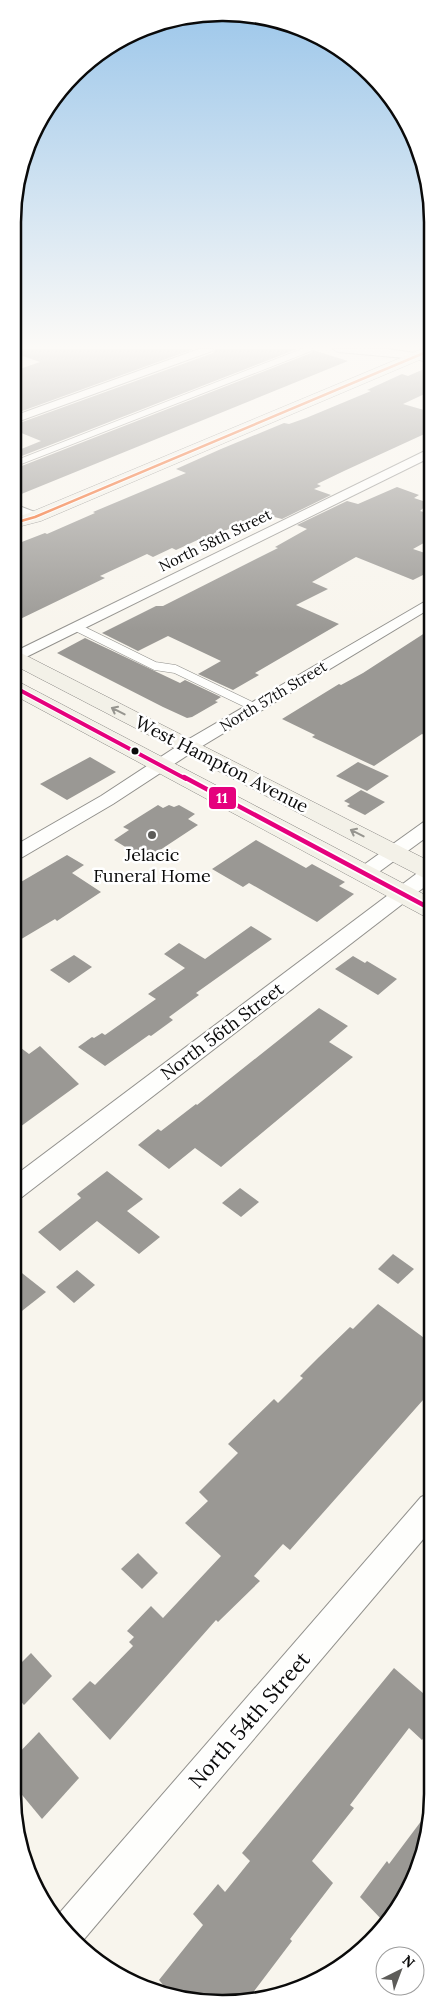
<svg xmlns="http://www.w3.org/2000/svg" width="445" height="2016" viewBox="0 0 445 2016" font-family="Lora,serif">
<rect width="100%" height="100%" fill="#f8f5ed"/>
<g fill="#9a9894">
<polygon points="14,349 194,349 14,414 14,371 40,362 14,353"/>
<polygon points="215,349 297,349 14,459 14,452 41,441 14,430 14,425 213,353"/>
<polygon points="313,350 348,361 14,497 14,469 311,353"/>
<polygon points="431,366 431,391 403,404 431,412 431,431 344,471 317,484 321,486 314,489 331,495 282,519 263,514 220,533 207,538 204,537 176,550 172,548 153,557 147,554 100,576 105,578 14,622 14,545 45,533 47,534 95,513 93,512 186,473 176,469 221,449 284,423 289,424 306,418 371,391 367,390 402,374 408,376"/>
<polygon points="397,487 419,495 414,498 429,503 420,511 431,514 431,539 413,549 431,555 431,571 413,580 356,557 312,582 328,589 296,605 339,624 255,673 259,675 233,690 198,674 221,661 168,636 138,651 102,633 156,606 163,606 278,548 275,547 307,529 297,525 347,501 358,504"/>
<polygon points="431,629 431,738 422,734 374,766 312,737 315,735 282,719 339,684 341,685 363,673"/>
<polygon points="85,638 180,683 185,680 221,697 215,701 218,702 192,717 187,718 163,707 57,653"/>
<polygon points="90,757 116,772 67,800 40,784"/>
<polygon points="358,762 389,776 367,791 336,776"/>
<polygon points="361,790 385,802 365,815 347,806 350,804 344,801"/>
<polygon points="158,805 163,808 169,805 174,807 179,805 195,814 188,819 198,825 151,856 146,853 132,851 114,840 129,830 123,827"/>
<polygon points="256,840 306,868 312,864 345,882 339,886 354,894 317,922 249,883 243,887 212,869"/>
<polygon points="67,855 84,865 72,873 101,892 57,921 55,919 13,944 14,886"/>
<polygon points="251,926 272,939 196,993 199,995 169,1017 173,1020 151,1036 149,1035 105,1066 78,1047 92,1037 94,1038 102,1033 105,1035 156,999 148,994 185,968 164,954 179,943 205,959"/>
<polygon points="74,955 92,967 69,983 50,970"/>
<polygon points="353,956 365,963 367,961 397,979 378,995 335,969"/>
<polygon points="319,1008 348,1026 329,1042 353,1057 221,1167 195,1148 169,1169 138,1145 158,1129 161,1131 196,1104 197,1105"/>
<polygon points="13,1042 29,1054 40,1046 79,1084 13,1132"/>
<polygon points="107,1171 143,1199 127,1211 160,1237 139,1254 97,1221 60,1251 38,1232 81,1198 77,1194"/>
<polygon points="240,1188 259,1202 241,1217 222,1203"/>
<polygon points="393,1254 414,1269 398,1284 378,1269"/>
<polygon points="13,1266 46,1292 13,1318"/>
<polygon points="77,1270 95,1285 74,1303 56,1287"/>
<polygon points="378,1304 431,1343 431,1391 290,1550 283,1544 254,1576 260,1581 218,1622 216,1620 110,1740 72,1699 90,1681 95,1685 133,1646 129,1642 134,1637 127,1631 151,1606 163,1618 221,1556 185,1523 208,1501 199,1492 238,1453 228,1444 274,1399 278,1403 303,1378 300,1376 319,1357 350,1327 353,1329"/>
<polygon points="138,1553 158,1573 142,1589 121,1569"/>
<polygon points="31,1653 52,1676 24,1705 13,1693 13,1671"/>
<polygon points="394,1668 431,1700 431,1729 422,1740 409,1728 350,1805 354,1808 312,1861 333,1883 290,1939 292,1941 249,1998 208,2003 169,1992 159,1980 203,1925 193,1914 218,1884 225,1892 250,1861 242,1853"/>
<polygon points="39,1732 79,1778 42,1819 13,1784 13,1759"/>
<polygon points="431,1808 431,1821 404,1898 384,1922 360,1897 387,1861 389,1864"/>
</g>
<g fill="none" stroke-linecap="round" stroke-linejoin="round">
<defs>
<polyline id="service-far1" points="14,464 309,349"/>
<polyline id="service" points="76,627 155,666 175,669 254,707"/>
<g id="minor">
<polygon points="199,349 213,349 212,351 14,423 14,416"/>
<path d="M333,349C364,347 400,348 431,357V363L416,359L338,352Z"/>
<polygon points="431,448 431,457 14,663 14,652"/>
<polygon points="14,504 40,514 42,517 35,521 14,513"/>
<polygon points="431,598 431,608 194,751 113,804 21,858 14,860 14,846 101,796 182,743"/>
<polygon points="431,820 431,834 372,877 365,879 358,877 355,873 358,869 425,821"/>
<polygon points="431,866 431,882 22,1197 13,1200 13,1177 424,868"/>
<polygon points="431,1493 431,1530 80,1944 65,1932 56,1917 421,1497"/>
</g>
<g id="secondary">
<polygon points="422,349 431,349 431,355 41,521 14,528 14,518 29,513"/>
<polygon points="14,651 21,653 431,862 431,880 422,877 14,665"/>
<polygon points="14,681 21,683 431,898 431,917 422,915 14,695"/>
</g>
</defs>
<use href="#service-far1" stroke="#91908c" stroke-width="7"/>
<use href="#service" stroke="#91908c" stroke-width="9"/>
<use href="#minor" stroke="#91908c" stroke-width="2"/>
<use href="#secondary" stroke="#888683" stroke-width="1"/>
<use href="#service-far1" stroke="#fefefc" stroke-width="5.5"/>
<use href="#service" stroke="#fefefc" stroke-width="8"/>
<use href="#minor" fill="#fefefc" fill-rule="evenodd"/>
<use href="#secondary" fill="#f3f1e8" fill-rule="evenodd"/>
<defs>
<polyline id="bus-1-far1" points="14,687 186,779"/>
<polyline id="bus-1" points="184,777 431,909"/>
<polyline id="bus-2" points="14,523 35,517 431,350"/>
</defs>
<use href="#bus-1-far1" stroke="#fff" stroke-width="6"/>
<use href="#bus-1" stroke="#fff" stroke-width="8"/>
<use href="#bus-2" stroke="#fff" stroke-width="4.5"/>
<use href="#bus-1-far1" stroke="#e5007d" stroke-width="4"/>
<use href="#bus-1" stroke="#e5007d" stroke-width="4.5"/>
<use href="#bus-2" stroke="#f26522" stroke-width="2.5"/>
</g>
<defs><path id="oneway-shaft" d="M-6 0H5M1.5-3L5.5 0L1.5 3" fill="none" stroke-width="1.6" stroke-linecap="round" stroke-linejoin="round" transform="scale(1.25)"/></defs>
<g stroke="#96958f">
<use href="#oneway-shaft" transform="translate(118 711) rotate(-153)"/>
<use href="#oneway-shaft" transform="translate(357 833) rotate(-153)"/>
</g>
<linearGradient id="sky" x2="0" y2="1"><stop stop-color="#9bc6ea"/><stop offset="0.55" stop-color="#fcfaf7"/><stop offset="1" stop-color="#fcfaf7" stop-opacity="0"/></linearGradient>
<rect width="445" height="631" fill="url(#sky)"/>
<circle fill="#0a0a0a" stroke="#fff" stroke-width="2" cx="135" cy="751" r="4.5"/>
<circle fill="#5d5c59" stroke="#fff" stroke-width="2" cx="152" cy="835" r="5"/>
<g text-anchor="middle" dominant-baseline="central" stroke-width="5" stroke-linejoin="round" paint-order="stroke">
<g font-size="15" fill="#0a0a0a" stroke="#fff">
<text transform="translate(215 540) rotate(-26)">North 58th Street</text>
<text transform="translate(273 696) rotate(-31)">North 57th Street</text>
</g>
<g font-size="18" fill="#0a0a0a" stroke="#fff">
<text transform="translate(222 764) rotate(27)">West Hampton Avenue</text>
<text transform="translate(222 1031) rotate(-37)">North 56th Street</text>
</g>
<g font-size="18" fill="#0a0a0a" stroke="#fff">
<text x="152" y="854">Jelacic<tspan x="152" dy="21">Funeral Home</tspan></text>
</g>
<g font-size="21" fill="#0a0a0a" stroke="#fff">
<text transform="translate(249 1720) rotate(-49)">North 54th Street</text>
</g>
</g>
<path d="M0 0H445V2016H0ZM222 21H223A201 201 0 0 1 424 222V1794A201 201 0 0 1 223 1995H222A201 201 0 0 1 21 1794V222A201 201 0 0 1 222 21Z" fill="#fff" fill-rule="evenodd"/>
<path fill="none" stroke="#0a0a0a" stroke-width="2.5" d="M222 21H223A201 201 0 0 1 424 222V1794A201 201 0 0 1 223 1995H222A201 201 0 0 1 21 1794V222A201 201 0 0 1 222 21Z"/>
<rect stroke="#fff" stroke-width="2" x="208" y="786" width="29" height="24" rx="5" fill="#e5007d"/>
<g font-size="14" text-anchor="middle" font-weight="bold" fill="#fff">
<text x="222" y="803">11</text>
</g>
<g transform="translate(400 1971) rotate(42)"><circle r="24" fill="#ffffff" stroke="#9d9d9d"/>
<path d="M0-4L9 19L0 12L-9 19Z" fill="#5d5c59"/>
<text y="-8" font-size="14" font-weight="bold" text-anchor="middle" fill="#0a0a0a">N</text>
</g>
</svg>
